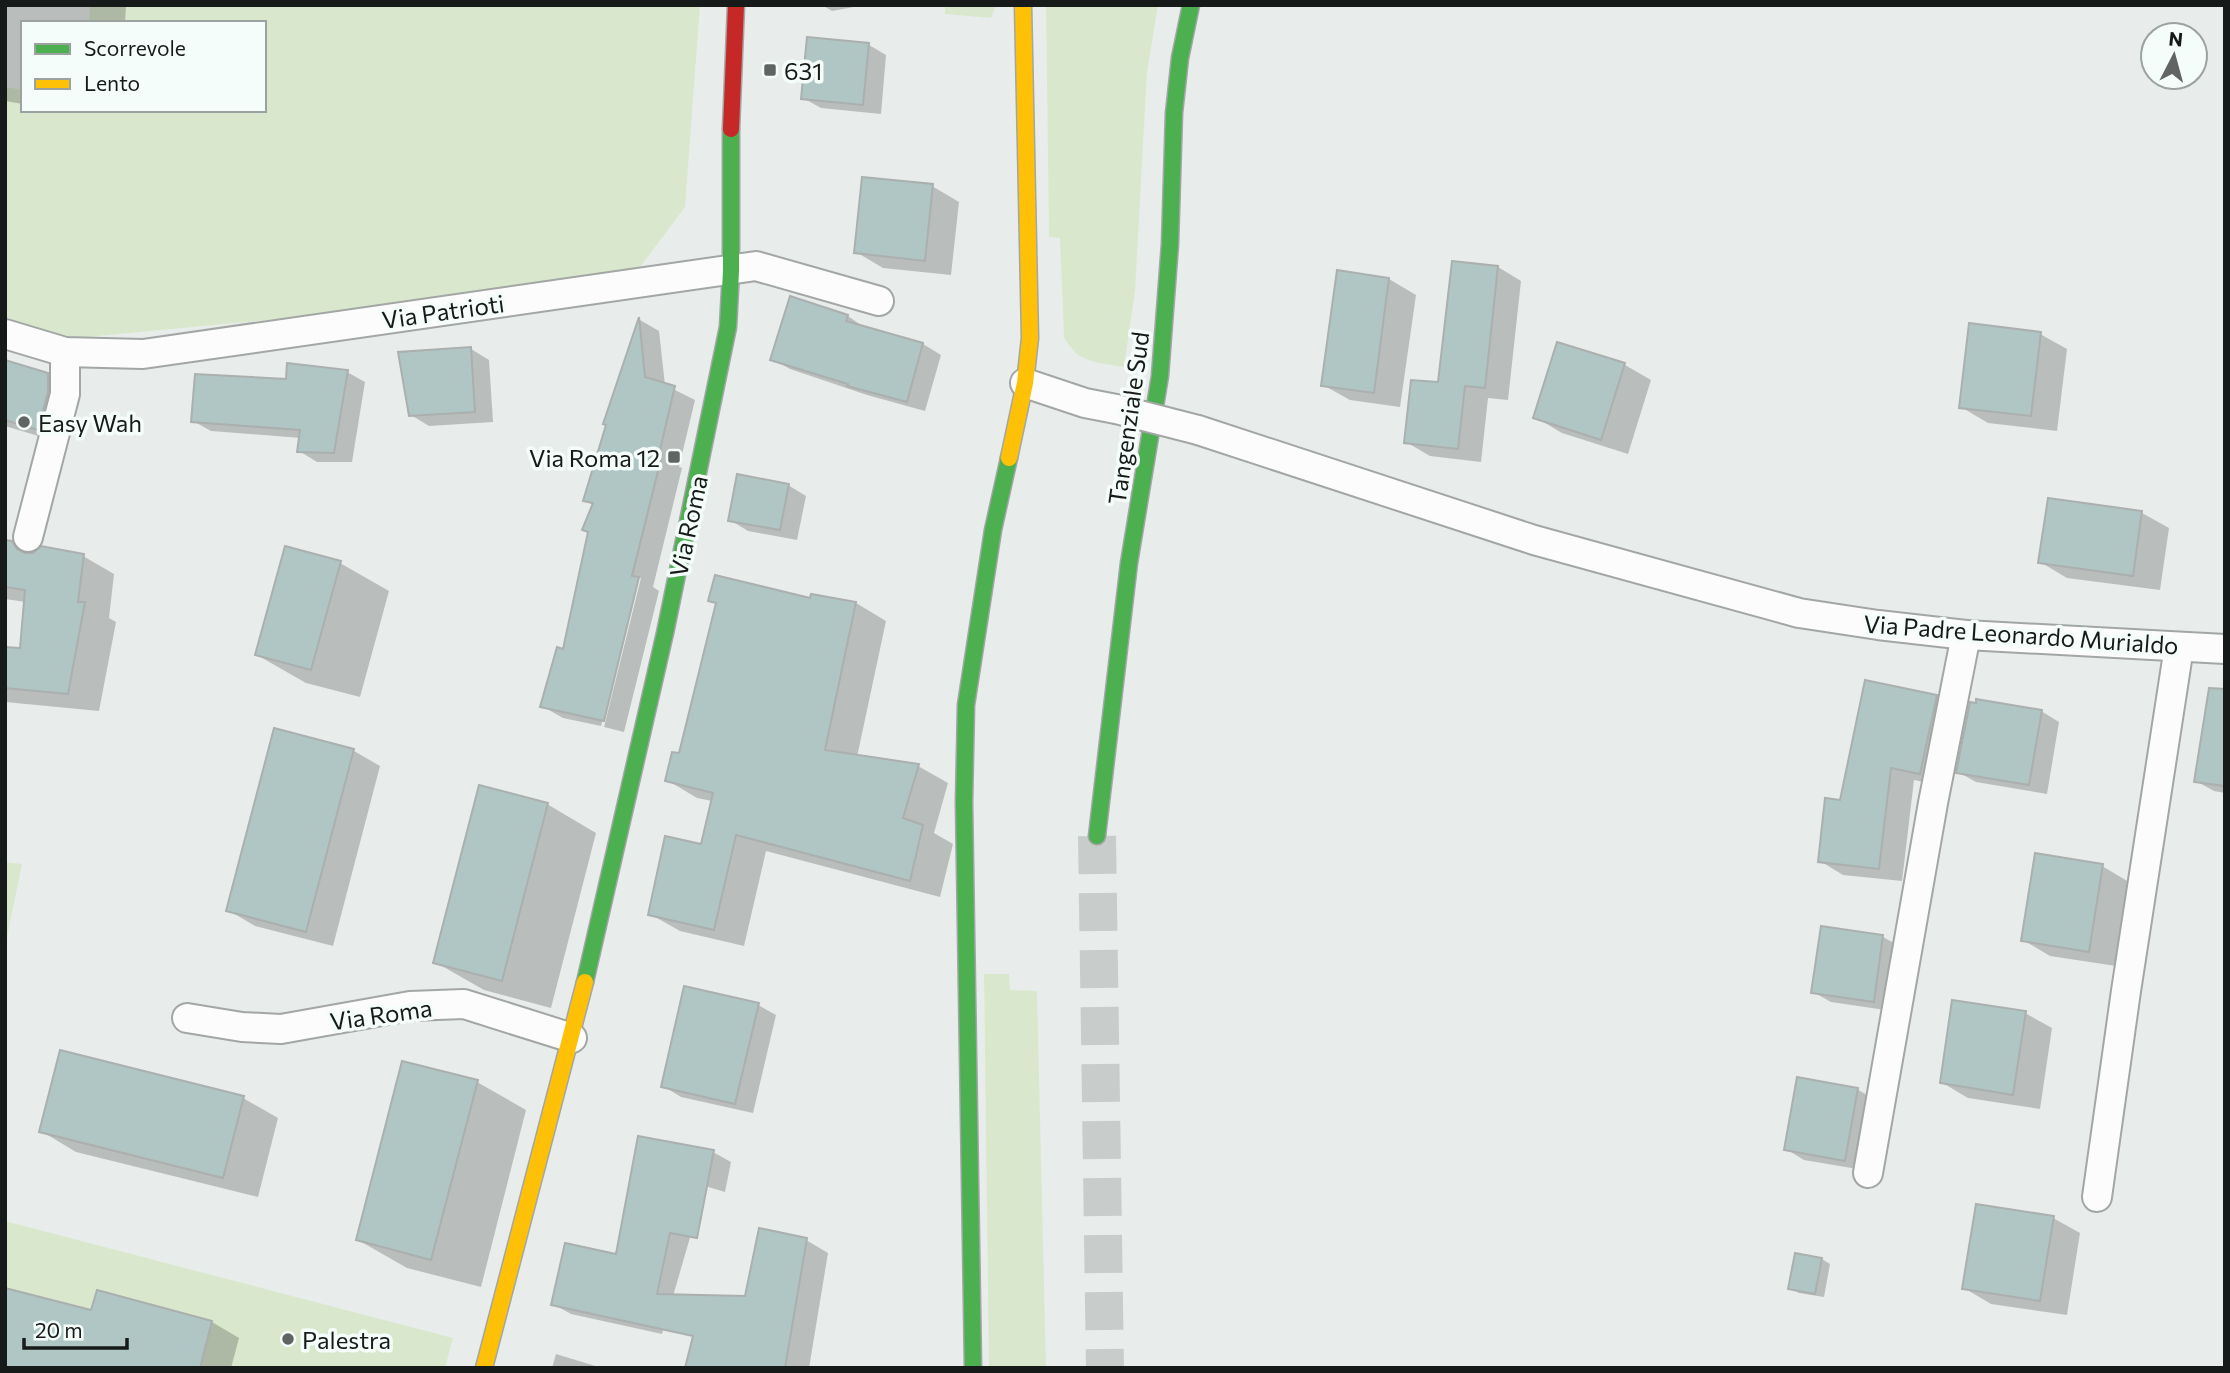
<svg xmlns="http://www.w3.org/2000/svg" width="2230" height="1373" viewBox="0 0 2230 1373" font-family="Commissioner,sans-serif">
<rect width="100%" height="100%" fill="#e8edeb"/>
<g fill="#d9e8cd">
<polygon points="90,5 700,5 685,207 640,267 320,315 77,338 5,323 5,87 23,90 23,110 264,110 264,23 89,23"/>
<polygon points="945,5 996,5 991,18 945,14"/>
<path d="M1046,5H1158L1147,73L1135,291L1124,367C1097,362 1078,364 1064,337L1060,238L1049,237Z"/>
<polygon points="5,862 22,864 5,947"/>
<polygon points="984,974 1009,974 1010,990 1037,991 1046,1368 989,1368"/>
<polygon points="5,1221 453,1338 445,1368 5,1368"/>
</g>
<g fill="#0003">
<polygon points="5,5 126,5 125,23 23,23 23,104 5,101"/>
<polygon points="822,5 864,5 832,11"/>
<polygon points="869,45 886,55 881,114 821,108 803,98"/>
<polygon points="932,186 959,202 951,275 883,268 856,252"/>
<polygon points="1498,267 1521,281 1508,400 1488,398 1481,462 1430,456 1406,442 1440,384"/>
<polygon points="1338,272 1389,279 1416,295 1400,407 1350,400 1323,385"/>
<polygon points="848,316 865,328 923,344 941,355 925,411 867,395 790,369 772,359"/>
<polygon points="640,320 659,331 665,385 695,400 679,467 682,468 653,587 659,591 624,732 604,727 641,578 637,578 601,726 563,718 542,706 565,651 594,506 585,500 608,426 605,424"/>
<polygon points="2040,334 2067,349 2057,431 1988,423 1961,407"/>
<polygon points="1559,344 1625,365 1651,380 1628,454 1562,433 1535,417"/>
<polygon points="471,349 489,360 493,422 429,426 411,415"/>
<polygon points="5,362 48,375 75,390 65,444 5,426"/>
<polygon points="347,372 365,382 352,462 317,462 299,451 301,438 211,431 193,421 288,381"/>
<polygon points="788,485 806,496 797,540 748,531 730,520"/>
<polygon points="2142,513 2169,528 2160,590 2067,578 2040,562"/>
<polygon points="5,541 31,555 83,556 114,574 109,618 116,622 99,711 5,702 5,649 21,650 26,602 5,599"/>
<polygon points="340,563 389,591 360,697 306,683 257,655"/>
<polygon points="710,600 812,600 856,603 886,621 857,757 918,766 948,783 934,833 953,844 940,897 766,851 744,946 680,931 650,914 703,846 712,801 697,798 667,780 681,755 717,605"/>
<polygon points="1937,696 1960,710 1943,786 1914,780 1902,881 1843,875 1820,861 1841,802"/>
<polygon points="2041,711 2059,722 2047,794 1976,782 1958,772"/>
<polygon points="2225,721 2225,793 2214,791 2196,781"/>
<polygon points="276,730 354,751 380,766 333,946 255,926 228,910"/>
<polygon points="547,804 596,833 551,1008 484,990 435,962"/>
<polygon points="2102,866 2129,882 2116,966 2050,956 2023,940"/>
<polygon points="1822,928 1883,937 1901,947 1892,1011 1831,1002 1813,992"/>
<polygon points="758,1005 776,1015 753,1113 681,1097 663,1086"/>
<polygon points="2025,1013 2052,1028 2040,1109 1968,1098 1941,1082"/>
<polygon points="477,1082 526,1110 481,1287 407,1268 358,1240"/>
<polygon points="1857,1089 1875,1100 1863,1170 1804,1160 1786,1149"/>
<polygon points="243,1098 278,1118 258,1197 76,1152 41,1131"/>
<polygon points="713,1152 731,1162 725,1192 705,1186 662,1334 571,1314 553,1304 617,1256"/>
<polygon points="2053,1218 2080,1233 2067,1315 1991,1304 1964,1288"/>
<polygon points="806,1240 828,1253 809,1368 687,1368"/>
<polygon points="1822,1259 1830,1264 1824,1297 1799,1293 1790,1288"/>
<polygon points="98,1292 212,1322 239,1338 231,1368 5,1368 93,1312"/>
<polygon points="556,1354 602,1368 552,1368"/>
</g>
<g fill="#afc6c5" stroke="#abafae" stroke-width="2">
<polygon points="807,37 869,43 863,105 801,99"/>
<polygon points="862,177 933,184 925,261 854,253"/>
<polygon points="1452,261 1498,266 1485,388 1465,386 1458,449 1404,443 1411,380 1438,382"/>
<polygon points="1337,270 1389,278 1374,393 1321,386"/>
<polygon points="790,296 848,315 846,321 923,343 907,402 847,386 848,384 770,360"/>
<polygon points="639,317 645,377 675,386 659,454 662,455 632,576 639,577 604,721 540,707 557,647 563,649 588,532 582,530 593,503 583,501 606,425 603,424"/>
<polygon points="1969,323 2041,332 2031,416 1959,408"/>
<polygon points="1557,342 1625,363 1601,440 1533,418"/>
<polygon points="471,347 475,412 409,416 398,352"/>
<polygon points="5,360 48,373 48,392 38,430 5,420"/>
<polygon points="287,363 348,370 334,453 297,452 300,430 191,422 195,374 286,379"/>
<polygon points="737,474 789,484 780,530 728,521"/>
<polygon points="2048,498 2142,511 2133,576 2038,563"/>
<polygon points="5,540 12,541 17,549 25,553 33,553 41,546 84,554 78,602 85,602 68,694 5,688 5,647 20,648 25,590 5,587"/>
<polygon points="285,546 341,561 311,670 255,655"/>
<polygon points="715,575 810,598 811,594 856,602 825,750 919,764 903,818 923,825 910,881 736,835 714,930 648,915 665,836 701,844 713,793 665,781 672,752 679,753 716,603 708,601"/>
<polygon points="1865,680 1937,695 1920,774 1891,768 1879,869 1818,862 1825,798 1840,800"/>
<polygon points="2209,688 2225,689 2225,786 2194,782"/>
<polygon points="1976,699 2042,710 2029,785 1956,773 1970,702 1976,703"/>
<polygon points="274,728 354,749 306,932 226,911"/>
<polygon points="479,785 548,803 502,981 433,963"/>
<polygon points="2035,853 2103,864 2089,952 2021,941"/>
<polygon points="1821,926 1883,935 1874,1002 1811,993"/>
<polygon points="684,986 759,1003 735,1104 661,1087"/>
<polygon points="1952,1000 2026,1011 2013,1095 1940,1083"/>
<polygon points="60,1050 244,1096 223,1178 39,1132"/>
<polygon points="402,1061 478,1080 431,1260 356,1240"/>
<polygon points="1797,1077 1858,1088 1845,1161 1784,1150"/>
<polygon points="638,1136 714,1150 697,1238 670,1233 657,1294 745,1296 759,1228 807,1238 785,1368 685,1368 693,1336 551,1305 565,1243 616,1254"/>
<polygon points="1976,1204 2054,1216 2040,1301 1962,1289"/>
<polygon points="1795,1253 1822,1258 1815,1294 1788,1289"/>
<polygon points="5,1288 91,1310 97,1290 212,1321 200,1368 5,1368"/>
</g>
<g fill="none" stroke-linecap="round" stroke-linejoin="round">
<polyline stroke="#c8cdcb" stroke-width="38" stroke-dasharray="38 19" stroke-linecap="butt" points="1097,836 1105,1368"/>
<defs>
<g id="street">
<polyline points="5,334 65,352 143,354 756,266 879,301"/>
<polyline points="1025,383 1085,403 1116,409"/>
<polyline points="1198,430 1534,540 1799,613 1878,625 1966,635 2225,649"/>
<polyline points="28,537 65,394 65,352"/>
<polyline points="187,1018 242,1027 281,1029 410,1006 464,1004 572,1038"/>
<polyline points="1868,1173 1933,803 1966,635"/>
<polyline points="2097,1197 2126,991 2179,647"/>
</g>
<g id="fast">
<polyline points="1097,836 1129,563 1160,376 1170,244 1174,113 1180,58 1191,5"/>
<polyline points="585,982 665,633 728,327 731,271 731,129"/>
<polyline points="973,1368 964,802 966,705 993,530 1009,458"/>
</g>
<g id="slow">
<polyline points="1009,458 1025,383 1030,338 1023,5"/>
<polyline points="484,1368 585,982"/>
</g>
<polyline id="jam" points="731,129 736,5"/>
</defs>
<use href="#street" stroke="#a2a6a5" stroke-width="32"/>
<use href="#fast" stroke="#a2a6a5" stroke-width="19"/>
<use href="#slow" stroke="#a2a6a5" stroke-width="19"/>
<use href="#jam" stroke="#a2a6a5" stroke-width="19"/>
<use href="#street" stroke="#fcfcfc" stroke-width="28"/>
<use href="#fast" stroke="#4caf50" stroke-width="16"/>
<use href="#slow" stroke="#ffc107" stroke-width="16"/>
<use href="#jam" stroke="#c62828" stroke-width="16"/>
<defs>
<polyline id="street-bridge" points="1116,409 1198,430"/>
</defs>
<use href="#street-bridge" stroke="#a2a6a5" stroke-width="32" stroke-linecap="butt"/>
<use href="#street-bridge" stroke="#fcfcfc" stroke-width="28"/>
</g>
<g fill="#606462" stroke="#f4fdf9" stroke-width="2.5">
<rect x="763" y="63" width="14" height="14" rx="3.5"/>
<circle cx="24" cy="422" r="7"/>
<rect x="667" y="450" width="14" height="14" rx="3.5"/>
<circle cx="288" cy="1339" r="7"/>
</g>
<g text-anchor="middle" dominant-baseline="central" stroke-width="7" stroke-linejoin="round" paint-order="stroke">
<g font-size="24" fill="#161a18" stroke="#f4fdf9" text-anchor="start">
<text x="784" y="70">631</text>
<text x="38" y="422">Easy Wah</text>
<text x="660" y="457" text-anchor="end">Via Roma 12</text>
<text x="302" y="1339">Palestra</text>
</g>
<g font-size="24" fill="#161a18" stroke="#f4fdf9">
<text transform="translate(443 311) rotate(-8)">Via Patrioti</text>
<text transform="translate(1128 418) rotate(-82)">Tangenziale Sud</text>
<text transform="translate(688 526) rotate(-78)">Via Roma</text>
<text transform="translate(2021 634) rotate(4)">Via Padre Leonardo Murialdo</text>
<text transform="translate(381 1014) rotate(-8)">Via Roma</text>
</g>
</g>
<rect width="2230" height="1373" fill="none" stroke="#161a18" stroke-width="14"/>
<rect x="21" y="21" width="245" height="91" fill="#f4fdf9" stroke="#9ba29f" stroke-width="2"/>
<rect x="35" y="44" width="35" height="10" fill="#4caf50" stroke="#9ba29f" stroke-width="2"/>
<text x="84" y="56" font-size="21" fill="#161a18">Scorrevole</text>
<rect x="35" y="79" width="35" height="10" fill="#ffc107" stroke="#9ba29f" stroke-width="2"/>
<text x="84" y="91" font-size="21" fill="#161a18">Lento</text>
<g transform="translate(2174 56) rotate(6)"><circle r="33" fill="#f4fdf9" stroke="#9ba29f" stroke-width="2"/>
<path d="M0-5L12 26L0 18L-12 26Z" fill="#606462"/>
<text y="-10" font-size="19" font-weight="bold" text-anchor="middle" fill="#161a18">N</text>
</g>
<path d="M24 1338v10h103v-10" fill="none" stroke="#161a18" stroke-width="3.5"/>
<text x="35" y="1338" font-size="21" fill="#161a18" stroke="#f4fdf9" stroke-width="5" paint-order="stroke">20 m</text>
</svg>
